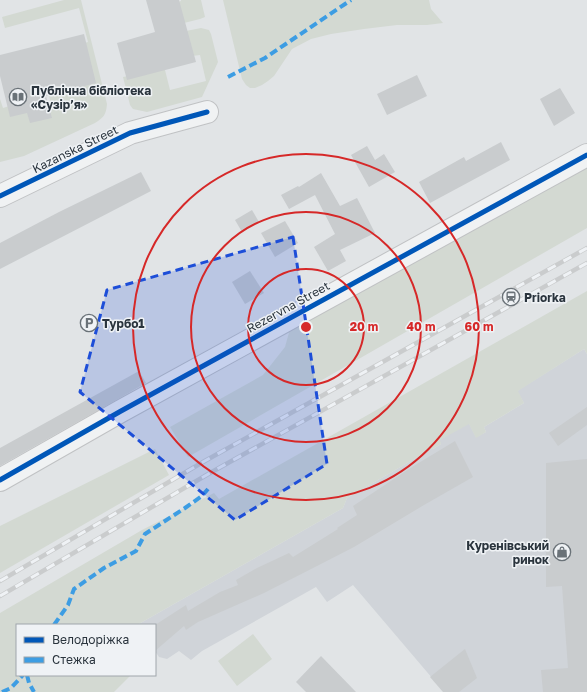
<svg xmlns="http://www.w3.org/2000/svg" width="587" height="692" viewBox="0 0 587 692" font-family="'Golos Text',sans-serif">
<rect width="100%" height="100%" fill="#e1e4e6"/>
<polygon fill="#d0d4d9" points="584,349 587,354 587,692 444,692 353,585 327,602 316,587 202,651 191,660 179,651 167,659 159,657 155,651 155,625 137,625 343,508 347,498 421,455 426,449 433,449 441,444 439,440 469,423 476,437 486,432 484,427 524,403 517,391"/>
<g fill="#d3d9d2">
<path d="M64,0H81L107,104C106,115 104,117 95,123L24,156L0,162V99L3,108L19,103L22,111L51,103L38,56L88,42L79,8L5,28L2,17Z"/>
<polygon points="181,0 201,0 205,17 200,19 184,23 178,2 181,1"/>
<polygon points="223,0 429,0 431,9 443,23 427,25 397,25 364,29 331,34 311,39 292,49 274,76 268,81 262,85 255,88 250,88 246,85 242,79"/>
<polygon points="201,28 209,30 211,34 218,62 202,97 147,112 133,109 130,105 123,77 139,74 163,62 170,90 206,81 200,55 192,56 186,31"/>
<polygon points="587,164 587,228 188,457 170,427 263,375 285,347 290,329"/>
<polygon points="587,291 587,354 584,349 518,391 524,403 484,427 486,432 476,438 469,424 440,440 441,444 433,449 426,449 421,455 347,498 343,508 137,625 17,625 17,675 131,675 114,692 0,692 0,613 142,530 214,493 219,499"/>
<polygon points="155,449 169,475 0,573 0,526"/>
<polygon points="253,634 272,659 237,686 218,661"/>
</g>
<g fill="#c9ccce">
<polygon points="146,0 179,0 196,62 127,80 117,43 155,32"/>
<polygon points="84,34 96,83 46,96 52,118 30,123 27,113 10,117 0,76 0,55"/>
<polygon points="417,75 427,96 387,115 377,94"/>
<polygon points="560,88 575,113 554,126 540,99"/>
<polygon points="501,142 510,160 430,203 419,182 464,157 466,161"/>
<polygon points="367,146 375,160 384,154 395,172 369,187 351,155"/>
<polygon points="141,172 151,191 0,269 0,243 59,212"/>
<polygon points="321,173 340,206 357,198 375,233 340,250 346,261 328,271 314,247 335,234 315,195 289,209 281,195 298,186 299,187"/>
<polygon points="252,210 259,222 242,232 235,220"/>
<polygon points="285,221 298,243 275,257 261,233"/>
<polygon points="250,271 264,293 245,304 232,282"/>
<polygon points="139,371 146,383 0,466 0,448"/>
<polygon points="587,407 587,425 558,446 549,433"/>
<polygon points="455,441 473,477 424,505 354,547 317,566 264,593 198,622 186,630 184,626 155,651 155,625 186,605 188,611 220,592 238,585 236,580 257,568 289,553 293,557 338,529 337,528 357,515 353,506 412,467"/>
<polygon points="587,459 587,692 543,692 541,670 568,668 562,586 546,587 546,463"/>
<polygon points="465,649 477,678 459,692 443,692 430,677"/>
<polygon points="321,656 356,692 306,692 296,682"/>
</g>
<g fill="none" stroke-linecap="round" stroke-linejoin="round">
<defs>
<g id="street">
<polyline points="0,196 130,133 207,112"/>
<polyline points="0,480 121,411 587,155"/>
</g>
</defs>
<use href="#street" stroke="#c0c2c4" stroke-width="24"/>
<use href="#street" stroke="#f0f2f3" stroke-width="22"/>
<defs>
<g id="rail">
<polyline points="0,581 203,462 587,248"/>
<polyline points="0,596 210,473 587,263"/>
</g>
</defs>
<use href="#rail" stroke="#cacccd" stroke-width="4.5"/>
<use href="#rail" stroke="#eff2f5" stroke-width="3" stroke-dasharray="9" stroke-linecap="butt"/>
<g stroke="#3d9de3" stroke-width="4" stroke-dasharray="8 4" stroke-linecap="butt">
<polyline points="228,77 265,58 351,0"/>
<polyline points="54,625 68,605 74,589 104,568 136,551 145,534 185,508 202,496 208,489"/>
<polyline points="27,675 29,683 34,692"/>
<polyline points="2,692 11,688 23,675"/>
</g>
<defs>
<g id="cycleway">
<polyline points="0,196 130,133 207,112"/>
<polyline points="0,480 121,411 587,155"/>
</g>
</defs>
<use href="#cycleway" stroke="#eff2f5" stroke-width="8"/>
<use href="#cycleway" stroke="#0057b8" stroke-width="5"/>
</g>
<path fill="#1d4ed8" fill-opacity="0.2" stroke="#1d4ed8" stroke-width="3" stroke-dasharray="8 5" stroke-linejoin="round" d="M293,237L327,464L235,520L80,392L107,290Z"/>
<g fill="none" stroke="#d62828" stroke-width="2">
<circle cx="306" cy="327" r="58"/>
<circle cx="306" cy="327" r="115"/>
<circle cx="306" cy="327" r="173"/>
</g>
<defs>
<symbol id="library-ring" viewBox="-11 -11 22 22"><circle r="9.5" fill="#eff2f5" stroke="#6a7278" stroke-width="1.5"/><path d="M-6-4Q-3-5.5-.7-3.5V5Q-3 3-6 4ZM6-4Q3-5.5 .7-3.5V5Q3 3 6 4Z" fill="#6a7278"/></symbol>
<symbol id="station-ring" viewBox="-11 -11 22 22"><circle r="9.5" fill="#eff2f5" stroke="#6a7278" stroke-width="1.5"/><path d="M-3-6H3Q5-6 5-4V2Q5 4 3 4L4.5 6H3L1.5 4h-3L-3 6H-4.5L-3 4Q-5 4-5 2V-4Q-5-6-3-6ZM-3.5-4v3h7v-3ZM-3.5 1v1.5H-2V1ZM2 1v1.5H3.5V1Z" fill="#6a7278"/></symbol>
<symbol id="parking-ring" viewBox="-11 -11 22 22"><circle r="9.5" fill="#eff2f5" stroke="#6a7278" stroke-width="1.5"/><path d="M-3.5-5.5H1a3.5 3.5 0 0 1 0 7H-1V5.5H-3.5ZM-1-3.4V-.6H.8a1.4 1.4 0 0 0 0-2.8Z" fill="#6a7278"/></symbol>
<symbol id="shop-ring" viewBox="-11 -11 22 22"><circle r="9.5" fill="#eff2f5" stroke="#6a7278" stroke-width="1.5"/><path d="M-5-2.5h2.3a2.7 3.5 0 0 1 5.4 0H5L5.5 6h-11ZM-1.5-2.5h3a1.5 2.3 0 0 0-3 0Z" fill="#6a7278"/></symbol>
</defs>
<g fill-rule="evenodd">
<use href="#library-ring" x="8" y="87" width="20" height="20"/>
<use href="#station-ring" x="501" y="287" width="20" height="20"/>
<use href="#parking-ring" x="79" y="313" width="20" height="20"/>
<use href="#shop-ring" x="552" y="542" width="20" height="20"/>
</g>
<g text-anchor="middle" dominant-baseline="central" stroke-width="3" stroke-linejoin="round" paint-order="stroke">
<g font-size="12" font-weight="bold" fill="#2a343d" stroke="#eff2f5" text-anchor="start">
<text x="31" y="90">Публічна бібліотека<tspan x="31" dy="14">«Сузір’я»</tspan></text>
<text x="524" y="297">Priorka</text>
<text x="102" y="323">Турбо1</text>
<text x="549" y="545" text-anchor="end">Куренівський<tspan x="549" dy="14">ринок</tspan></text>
</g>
<g font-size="12" fill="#2a343d" stroke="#eff2f5">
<text transform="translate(75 149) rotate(-26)">Kazanska Street</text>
<text transform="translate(288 307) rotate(-29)">Rezervna Street</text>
</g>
</g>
<circle cx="306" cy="327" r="6" fill="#d62828" stroke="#eff2f5" stroke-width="2"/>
<g font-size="12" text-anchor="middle" font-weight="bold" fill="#d62828" stroke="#eff2f5" stroke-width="3" stroke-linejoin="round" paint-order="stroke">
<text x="364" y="331">20 m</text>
<text x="421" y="331">40 m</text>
<text x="479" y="331">60 m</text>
</g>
<rect x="16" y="624" width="140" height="52" fill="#eff2f5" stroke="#a0a6ab"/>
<rect x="24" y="637" width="20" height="6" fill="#0057b8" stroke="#a0a6ab"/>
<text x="52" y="644" font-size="12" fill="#2a343d">Велодоріжка</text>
<rect x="24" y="657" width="20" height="6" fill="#3d9de3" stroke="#a0a6ab"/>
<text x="52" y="664" font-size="12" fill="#2a343d">Стежка</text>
</svg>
